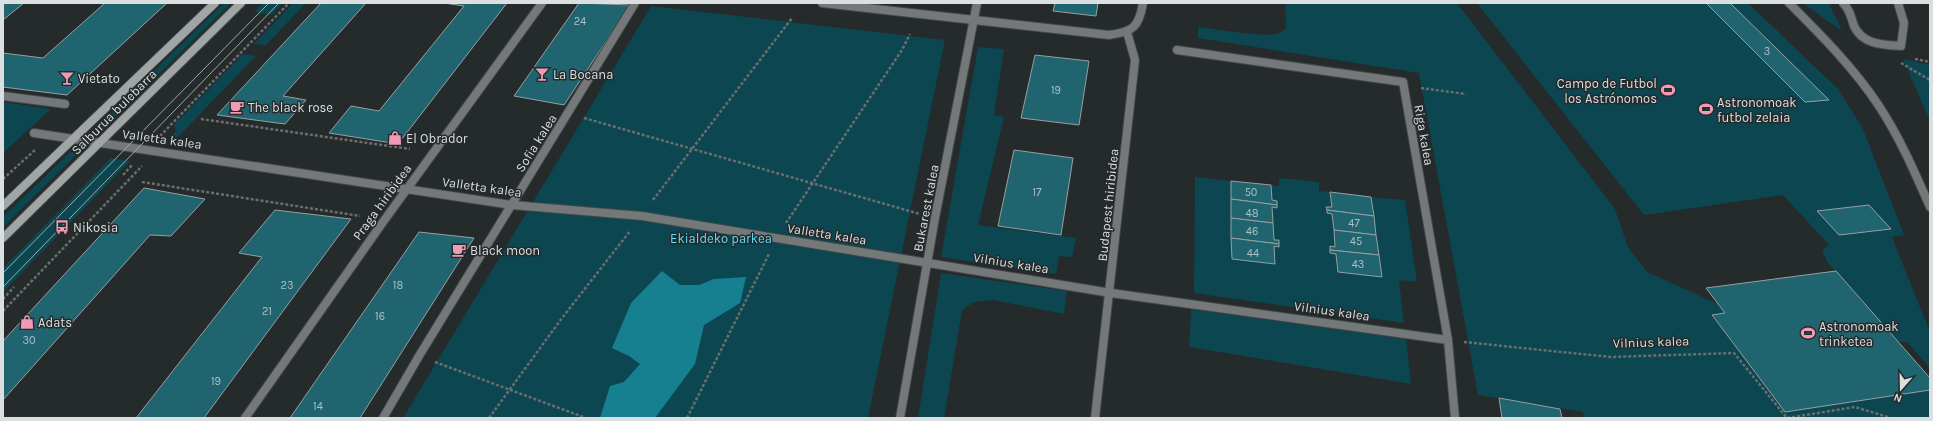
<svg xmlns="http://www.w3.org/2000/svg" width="1933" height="421" viewBox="0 0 1933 421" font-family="Karla,sans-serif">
<rect width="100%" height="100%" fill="#252a2b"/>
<g fill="#0c4650">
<polygon points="224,3 231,3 103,129 95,128"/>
<polygon points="263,3 283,3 272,15 254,12"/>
<polygon points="293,3 306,3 266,45 254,44"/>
<path d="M1285,3H1457L1615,209L1628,247L1647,272L1718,304L1725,313L1712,316L1785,412L1930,390V418H1584L1583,412L1478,395L1419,73L1198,38V27C1216,29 1260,37 1276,34C1281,33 1283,31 1286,28Z"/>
<polygon points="1477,3 1748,3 1838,89 1863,129 1904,235 1892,237 1930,332 1930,368 1907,342 1899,342 1827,262 1822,250 1829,245 1783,195 1644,215"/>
<polygon points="1804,3 1829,3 1842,31 1805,5"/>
<polygon points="651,6 945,40 868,418 403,418"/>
<polygon points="978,47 1004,49 994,115 1004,117 978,225 1076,238 1072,257 1059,256 1056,274 941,257"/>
<polygon points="243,54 256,56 177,138 170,137 176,131 174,125"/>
<polygon points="1903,59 1930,65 1930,121"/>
<polygon points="3,102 51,109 3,153"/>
<polygon points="70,152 78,153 3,227 3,217"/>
<polygon points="111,158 130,161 3,292 3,268"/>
<polygon points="1195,177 1231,181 1232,259 1275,264 1274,246 1279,247 1279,240 1274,240 1272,207 1277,207 1277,201 1272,200 1271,185 1279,186 1279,178 1319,182 1319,191 1330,192 1332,207 1326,207 1327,213 1332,214 1335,247 1330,246 1330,253 1336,254 1338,272 1381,277 1371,197 1405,200 1417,282 1399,280 1404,323 1194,293"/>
<polygon points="941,273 1067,291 1064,314 993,300 974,302 962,310 944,418 918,418"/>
<polygon points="1191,309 1406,339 1411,384 1189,347"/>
</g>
<polygon fill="#168091" points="662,271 680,285 699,285 714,279 746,277 740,303 704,325 695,364 655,418 600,418 610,386 624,382 640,364 629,356 612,348 631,303"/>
<g fill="#206470" stroke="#989fa0">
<polygon points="3,3 24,3 3,20"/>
<polygon points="105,3 167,3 67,95 3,87 3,53 43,58"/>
<polygon points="321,3 366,3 283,96 306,100 285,124 217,115"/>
<polygon points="444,3 507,3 398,144 329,133 351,106 379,111 464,6"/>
<polygon points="579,3 630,5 564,105 514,96"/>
<polygon points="1055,3 1098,3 1096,16 1053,11"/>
<polygon points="1706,3 1730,3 1829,100 1805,102"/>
<polygon points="1035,55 1089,61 1079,125 1021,118"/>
<polygon points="1014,150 1073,158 1061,235 998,226"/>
<polygon points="1231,181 1271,185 1272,200 1277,201 1277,205 1231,199"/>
<polygon points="144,188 205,199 171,236 150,235 3,400 3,341"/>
<polygon points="1330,192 1371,197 1374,216 1327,210 1326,207 1332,207"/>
<polygon points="1231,199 1277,205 1277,208 1272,207 1273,223 1231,218"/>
<polygon points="1869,205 1891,229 1839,235 1817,211"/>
<polygon points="275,210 351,219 204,418 136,418 262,257 239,253"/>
<polygon points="1327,210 1374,216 1376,235 1334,230 1332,214 1327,213"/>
<polygon points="1231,218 1273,223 1274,240 1279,240 1279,244 1231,238"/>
<polygon points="1334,230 1376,235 1379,255 1330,250 1330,246 1335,247"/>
<polygon points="419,232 474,238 360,418 290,418"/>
<polygon points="1231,238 1279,244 1279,247 1274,246 1275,264 1232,259"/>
<polygon points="1330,250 1379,255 1382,277 1338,272 1336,254 1330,253"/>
<polygon points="1836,271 1930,378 1930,390 1785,412 1712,315 1725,313 1706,288"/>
<polygon points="1499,398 1560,409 1562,418 1502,418"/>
</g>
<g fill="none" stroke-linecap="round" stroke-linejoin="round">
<defs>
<path id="service" d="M1843,3C1850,10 1851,17 1854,26C1863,45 1883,45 1901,46L1904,23L1898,3"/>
<g id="pedestrian">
<polyline points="1177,50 1403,82 1448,340 1455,418"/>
<polyline points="3,96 65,104"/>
<polyline points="34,133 512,205 642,216 1111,293 1448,340"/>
<polyline points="383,418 419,356 635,3"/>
<polyline points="900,418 935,218 977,3"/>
</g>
<g id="minor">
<path d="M822,3L1109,35C1133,32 1139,27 1143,3"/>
<path d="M1789,3C1821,35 1854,68 1879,106C1900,138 1915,173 1930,207"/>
<polyline points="245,418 383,222 542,3"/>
<polyline points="1095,418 1135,60 1127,32"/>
</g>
<g id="secondary">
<polyline points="3,206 215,3"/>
<polyline points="3,238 241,3"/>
</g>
</defs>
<use href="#service" stroke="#424748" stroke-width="10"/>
<use href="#pedestrian" stroke="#424748" stroke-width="10"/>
<use href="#minor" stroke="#424748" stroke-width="10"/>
<use href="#secondary" stroke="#424748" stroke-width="10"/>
<g stroke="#6a6e6f" stroke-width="2.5" stroke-dasharray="3 2" stroke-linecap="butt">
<polyline points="1915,59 1930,62"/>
<polyline points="1901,63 1930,80"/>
<polyline points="1421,88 1466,94"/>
<polyline points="584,118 920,214"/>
<polyline points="201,119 410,149"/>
<polyline points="160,136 289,3"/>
<polyline points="123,175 132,165"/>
<polyline points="3,179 35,150"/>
<polyline points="142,182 360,216"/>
<polyline points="653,200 792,18"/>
<polyline points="786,223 902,50 910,34"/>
<polyline points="3,299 14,287"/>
<polyline points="3,311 142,166"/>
<polyline points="1464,342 1610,357 1734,353 1787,418 1855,407 1891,418"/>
<polyline points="435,362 586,418"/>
<polyline points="489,418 562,318 630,231"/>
<polyline points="687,418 769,254"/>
</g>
<use href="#service" stroke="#757878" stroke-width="8"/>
<use href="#pedestrian" stroke="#757878" stroke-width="8"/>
<use href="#minor" stroke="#757878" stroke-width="8"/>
<use href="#secondary" stroke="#a0a5a6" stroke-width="8"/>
<g stroke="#a2a7a8" stroke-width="1">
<polyline points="3,273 269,3"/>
<polyline points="3,287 279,3"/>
</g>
</g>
<defs>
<symbol id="bar-bare" viewBox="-9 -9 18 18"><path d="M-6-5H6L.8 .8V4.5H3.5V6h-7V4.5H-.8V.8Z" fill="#f19ab3" stroke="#252a2b" stroke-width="2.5" paint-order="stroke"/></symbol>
<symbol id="stadium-bare" viewBox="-9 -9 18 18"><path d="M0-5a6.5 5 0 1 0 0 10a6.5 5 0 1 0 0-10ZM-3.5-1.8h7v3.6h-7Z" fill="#f19ab3" stroke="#252a2b" stroke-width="2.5" paint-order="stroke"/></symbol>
<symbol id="cafe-bare" viewBox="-9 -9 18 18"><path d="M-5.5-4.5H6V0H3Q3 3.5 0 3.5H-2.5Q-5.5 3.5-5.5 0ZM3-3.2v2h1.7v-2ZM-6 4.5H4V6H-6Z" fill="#f19ab3" stroke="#252a2b" stroke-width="2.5" paint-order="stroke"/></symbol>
<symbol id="shop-bare" viewBox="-9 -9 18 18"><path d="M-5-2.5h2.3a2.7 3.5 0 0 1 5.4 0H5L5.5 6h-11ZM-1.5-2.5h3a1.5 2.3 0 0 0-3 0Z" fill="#f19ab3" stroke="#252a2b" stroke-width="2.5" paint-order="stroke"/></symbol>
<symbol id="bus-bare" viewBox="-9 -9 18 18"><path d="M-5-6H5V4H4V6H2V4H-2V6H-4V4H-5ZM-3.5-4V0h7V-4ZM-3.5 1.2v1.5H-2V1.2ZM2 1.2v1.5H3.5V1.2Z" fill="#f19ab3" stroke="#252a2b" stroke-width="2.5" paint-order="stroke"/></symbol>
</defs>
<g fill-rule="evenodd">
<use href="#bar-bare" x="532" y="64" width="20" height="20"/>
<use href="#bar-bare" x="57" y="68" width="20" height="20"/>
<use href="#stadium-bare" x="1658" y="80" width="20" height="20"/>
<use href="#cafe-bare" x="227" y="97" width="20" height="20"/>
<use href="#stadium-bare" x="1696" y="99" width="20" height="20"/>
<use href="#shop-bare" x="385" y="128" width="20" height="20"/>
<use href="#bus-bare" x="52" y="217" width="20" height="20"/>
<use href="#cafe-bare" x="449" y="240" width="20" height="20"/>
<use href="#shop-bare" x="17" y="312" width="20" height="20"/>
<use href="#stadium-bare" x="1798" y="323" width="20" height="20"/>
</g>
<g text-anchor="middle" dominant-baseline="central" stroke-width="3" stroke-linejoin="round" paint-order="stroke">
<g font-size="11" fill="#acc0c4">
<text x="580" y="21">24</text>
<text x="1767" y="51">3</text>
<text x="1056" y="90">19</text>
<text x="1037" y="192">17</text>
<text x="1251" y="192">50</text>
<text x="1252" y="213">48</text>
<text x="1354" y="223">47</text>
<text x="1252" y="231">46</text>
<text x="1356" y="241">45</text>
<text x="1253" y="253">44</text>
<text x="1358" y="264">43</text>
<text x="287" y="285">23</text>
<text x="398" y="285">18</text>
<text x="267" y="311">21</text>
<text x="380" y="316">16</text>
<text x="29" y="340">30</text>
<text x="216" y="381">19</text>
<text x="318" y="406">14</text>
</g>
<g font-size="13" fill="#dbdfe0" stroke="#252a2b" text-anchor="start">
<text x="553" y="74">La Bocana</text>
<text x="78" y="78">Vietato</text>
<text x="1657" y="83" text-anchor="end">Campo de Futbol<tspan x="1657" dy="15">los Astrónomos</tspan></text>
<text x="1717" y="102">Astronomoak<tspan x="1717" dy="15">futbol zelaia</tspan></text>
<text x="248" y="107">The black rose</text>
<text x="406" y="138">El Obrador</text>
<text x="73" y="227">Nikosia</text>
<text x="470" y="250">Black moon</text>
<text x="38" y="322">Adats</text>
<text x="1819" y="326">Astronomoak<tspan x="1819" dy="15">trinketea</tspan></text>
</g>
<g font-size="13" fill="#dbdfe0" stroke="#252a2b">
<text transform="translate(114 112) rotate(-45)">Salburua bulebarra</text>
<text transform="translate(1424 135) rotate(80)">Riga kalea</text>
<text transform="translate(162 139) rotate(8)">Valletta kalea</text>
<text transform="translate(536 143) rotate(-58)">Sofia kalea</text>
<text transform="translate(482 187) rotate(8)">Valletta kalea</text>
<text transform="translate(382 202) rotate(-54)">Praga hiribidea</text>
<text transform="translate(1108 205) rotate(-84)">Budapest hiribidea</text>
<text transform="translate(926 208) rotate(-79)">Bukarest kalea</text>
<text transform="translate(827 234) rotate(9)">Valletta kalea</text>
<text transform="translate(1011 263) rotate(9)">Vilnius kalea</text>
<text transform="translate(1332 311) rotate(8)">Vilnius kalea</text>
<text transform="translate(1651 342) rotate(-2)">Vilnius kalea</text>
</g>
<g font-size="13" fill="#5fdef5" stroke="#252a2b">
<text x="721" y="238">Ekialdeko parkea</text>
</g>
</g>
<rect width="1933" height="421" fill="none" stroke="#dbdfe0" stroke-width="8"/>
<g transform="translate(1901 389) rotate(200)" stroke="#252a2b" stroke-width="3" paint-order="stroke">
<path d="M0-3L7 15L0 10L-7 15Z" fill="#dbdfe0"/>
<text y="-6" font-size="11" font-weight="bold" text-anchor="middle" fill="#dbdfe0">N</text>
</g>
</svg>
